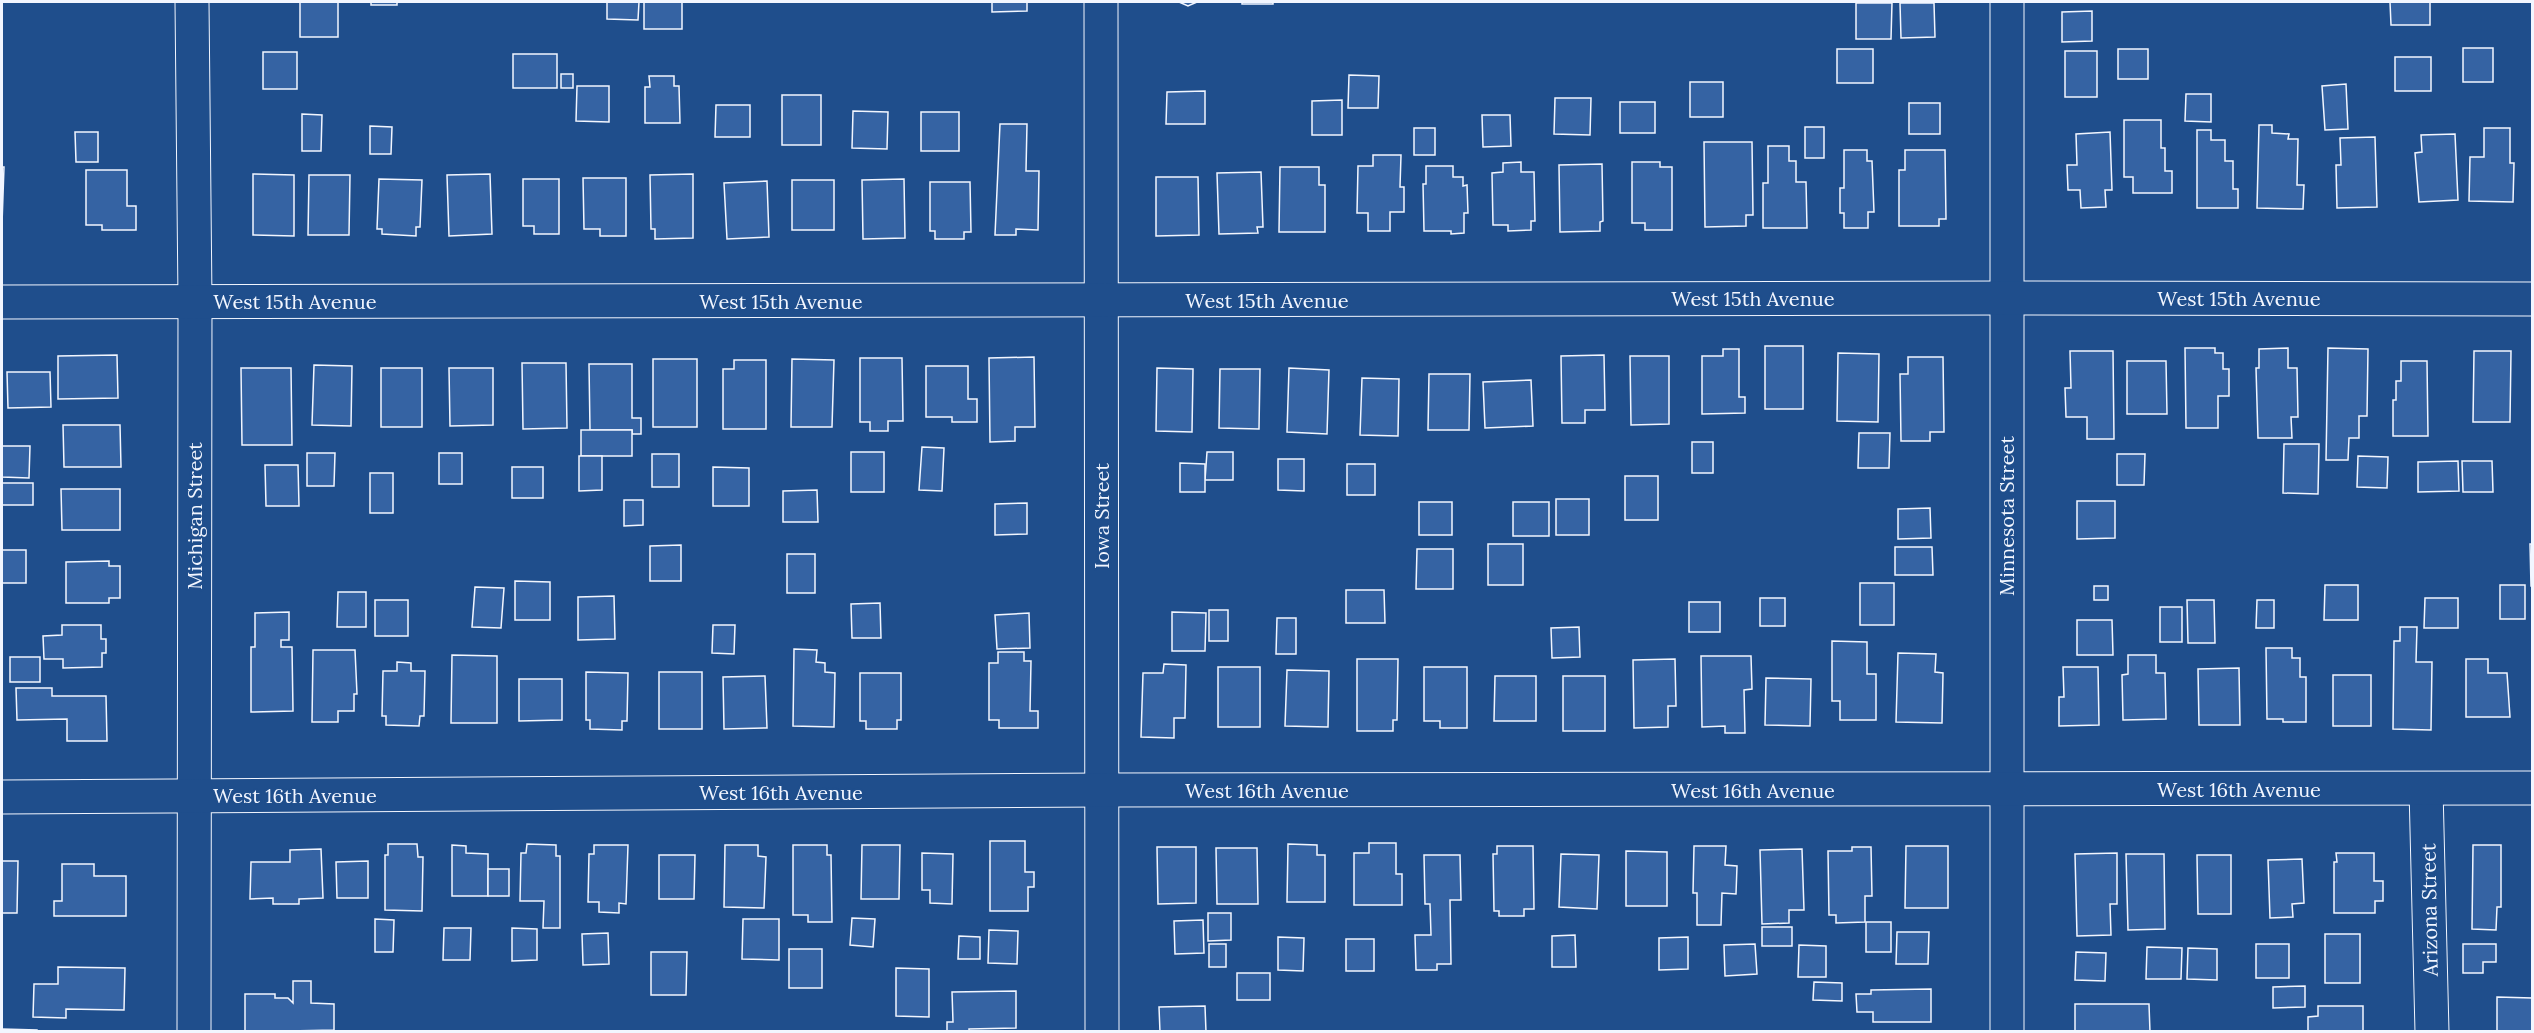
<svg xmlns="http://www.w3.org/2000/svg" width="2534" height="1033" viewBox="0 0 2534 1033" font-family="Lora,serif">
<rect width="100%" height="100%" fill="#1f4e8c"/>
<g fill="#3563a3" stroke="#f2f6ff" stroke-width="1.5">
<rect x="300" y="2" width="38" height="35"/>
<rect x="371" y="2" width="26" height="3"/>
<polygon points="607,2 639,2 638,20 607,19"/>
<rect x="644" y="2" width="38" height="27"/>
<polygon points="992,2 1027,2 1027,11 992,12"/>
<polygon points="1179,2 1197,2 1188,6"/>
<rect x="1242" y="2" width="31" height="2"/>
<polygon points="2390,2 2430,2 2430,25 2391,25"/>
<polygon points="1856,3 1892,3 1891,39 1856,39"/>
<polygon points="1900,3 1934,3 1935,37 1901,38"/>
<polygon points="2092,11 2092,41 2062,42 2062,12"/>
<rect x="2463" y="48" width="30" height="34"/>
<rect x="1837" y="49" width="36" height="34"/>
<rect x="2118" y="49" width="30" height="30"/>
<rect x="2065" y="51" width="32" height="46"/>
<rect x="263" y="52" width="34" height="37"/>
<rect x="513" y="54" width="44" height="34"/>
<rect x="2395" y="57" width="36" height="34"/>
<rect x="561" y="74" width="12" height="14"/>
<polygon points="1349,75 1379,76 1378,108 1348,108"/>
<polygon points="649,76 674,76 674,86 679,86 680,123 645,123 645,87 650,87"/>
<rect x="1690" y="82" width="33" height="35"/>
<polygon points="2346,84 2348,129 2325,130 2322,86"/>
<polygon points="577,86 609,86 609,122 576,121"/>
<polygon points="1205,91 1205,124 1166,124 1167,92"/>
<polygon points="2186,94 2211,94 2211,122 2185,121"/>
<rect x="782" y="95" width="39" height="50"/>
<polygon points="1555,98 1591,98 1590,135 1554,134"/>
<polygon points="1342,100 1342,135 1312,135 1312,101"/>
<rect x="1620" y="102" width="35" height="31"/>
<rect x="1909" y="103" width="31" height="31"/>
<polygon points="716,105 750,105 750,137 715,137"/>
<polygon points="853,111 888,112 887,149 852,148"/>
<rect x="921" y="112" width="38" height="39"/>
<polygon points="302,114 322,115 321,151 302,151"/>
<polygon points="1482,115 1510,115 1511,146 1483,147"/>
<polygon points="2124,120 2161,120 2161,148 2165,148 2165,171 2172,171 2172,193 2133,193 2133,177 2124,177"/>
<polygon points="1000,124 1027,124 1026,171 1039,171 1038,230 1016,229 1016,235 995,235"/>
<polygon points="2259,125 2272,125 2272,133 2289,134 2288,139 2298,139 2297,185 2304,185 2303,209 2257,208"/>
<polygon points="370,126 392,127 391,154 370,154"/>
<rect x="1805" y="127" width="19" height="31"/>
<rect x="1414" y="128" width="21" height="27"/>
<polygon points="2484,128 2510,128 2510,163 2514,163 2513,202 2469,201 2470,157 2484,157"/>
<polygon points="2197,130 2211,130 2211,140 2225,140 2225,161 2233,161 2233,189 2238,189 2238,208 2197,208"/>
<polygon points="75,132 98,132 98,162 76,162"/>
<polygon points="2110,132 2112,190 2105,190 2106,207 2081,208 2080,190 2068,190 2067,165 2077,165 2076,134"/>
<polygon points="2455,134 2458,200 2419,202 2415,153 2422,152 2421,135"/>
<polygon points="2375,137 2377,207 2337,208 2336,165 2341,165 2340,138"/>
<polygon points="1704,142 1752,142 1753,215 1746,215 1746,226 1705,227"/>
<polygon points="1768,146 1789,146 1789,161 1796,161 1796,182 1806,182 1807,228 1763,228 1763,183 1768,183"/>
<polygon points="1844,150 1867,150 1867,161 1872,161 1874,212 1868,212 1868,228 1844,228 1844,213 1840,213 1840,188 1844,188"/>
<polygon points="1905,150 1945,150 1946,219 1939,219 1939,226 1899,226 1899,170 1905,170"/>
<polygon points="1373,155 1401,155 1400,187 1404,187 1404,212 1390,212 1390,231 1368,231 1368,213 1357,213 1358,166 1373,166"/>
<polygon points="1521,162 1521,172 1534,172 1535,221 1531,221 1531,230 1508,231 1508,225 1493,225 1492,173 1503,172 1503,163"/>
<polygon points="1632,162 1660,162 1660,167 1672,167 1672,230 1645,230 1645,223 1632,223"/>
<polygon points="1602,164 1603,221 1600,222 1600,231 1560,232 1559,165"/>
<polygon points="1426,166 1453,166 1453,177 1463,177 1463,186 1467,185 1468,213 1464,213 1464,233 1451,234 1451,231 1424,231 1423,184 1426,184"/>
<polygon points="2,167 4,167 2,224"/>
<polygon points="1280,167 1319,167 1319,185 1325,185 1325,232 1279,232"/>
<polygon points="86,170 127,170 127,206 136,206 136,230 102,230 102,225 86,225"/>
<polygon points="1261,172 1263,227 1257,227 1258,233 1219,234 1217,173"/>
<polygon points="253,174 294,175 294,236 253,235"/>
<polygon points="490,174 492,234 449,236 447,175"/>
<polygon points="693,174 693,238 655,239 655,229 651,229 650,175"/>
<polygon points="309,175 350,175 349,235 308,235"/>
<polygon points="1156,177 1198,177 1199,235 1156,236"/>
<polygon points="583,178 626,178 626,236 600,236 600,229 584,229"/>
<polygon points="379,179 422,180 420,227 416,227 416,236 382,234 382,229 377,229"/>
<polygon points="523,179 559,179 559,234 534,234 534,226 523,226"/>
<polygon points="904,179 905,238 863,239 862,180"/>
<rect x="792" y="180" width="42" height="50"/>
<polygon points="767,181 769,237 727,239 724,183"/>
<polygon points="930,182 970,182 971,232 964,232 964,239 935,239 935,231 930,231"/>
<rect x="1765" y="346" width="38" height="63"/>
<polygon points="2185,348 2215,348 2215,353 2223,353 2223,369 2229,369 2229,396 2218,396 2218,428 2186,428"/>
<polygon points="2288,348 2288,368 2297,368 2298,417 2291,417 2292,438 2258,438 2256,368 2259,368 2259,349"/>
<polygon points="2328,348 2368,349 2367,416 2359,416 2359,438 2349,438 2348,460 2326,460"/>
<polygon points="1723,349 1739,349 1739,397 1745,397 1745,413 1702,414 1702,356 1723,356"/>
<polygon points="2070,351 2113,351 2114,439 2087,439 2087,417 2066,417 2065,388 2071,388"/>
<polygon points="2474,351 2511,351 2510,422 2473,422"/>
<polygon points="1838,353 1879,354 1878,422 1837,421"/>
<polygon points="117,355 118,398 58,399 58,356"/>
<polygon points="1604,355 1605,410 1585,410 1585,423 1562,423 1561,356"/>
<polygon points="1630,356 1669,356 1669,424 1631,425"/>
<polygon points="1034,357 1035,427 1015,427 1015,441 990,442 989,358"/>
<polygon points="1908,357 1943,357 1944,432 1930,432 1930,441 1901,441 1900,374 1908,374"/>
<polygon points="860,358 902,358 903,421 888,421 888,431 870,431 870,422 860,422"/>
<rect x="653" y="359" width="44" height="68"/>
<polygon points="792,359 834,360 832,427 791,427"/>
<polygon points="734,360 766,360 766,429 723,429 723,369 734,369"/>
<polygon points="2127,361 2166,361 2167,414 2127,414"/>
<polygon points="2401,361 2427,361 2428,436 2393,436 2393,400 2396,400 2396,381 2401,381"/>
<polygon points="522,363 566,363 567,428 523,429"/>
<polygon points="589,364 632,364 632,418 641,418 641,434 632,434 632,430 590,430"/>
<polygon points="314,365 352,366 351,426 312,425"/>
<polygon points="926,366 968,366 968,399 977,399 977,422 952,422 952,417 926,417"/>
<polygon points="241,368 291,368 292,445 242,445"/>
<rect x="381" y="368" width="41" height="59"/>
<polygon points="449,368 493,368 493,425 450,426"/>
<polygon points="1157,368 1193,369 1192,432 1156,431"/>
<polygon points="1289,368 1329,370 1327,434 1287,432"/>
<polygon points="1220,369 1260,369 1259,429 1219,428"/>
<polygon points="7,372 50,372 51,407 8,408"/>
<polygon points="1429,374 1470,374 1469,430 1428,430"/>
<polygon points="1362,378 1399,379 1398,436 1360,435"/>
<polygon points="1531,380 1533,426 1485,428 1483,382"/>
<polygon points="63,425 120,425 121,467 64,467"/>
<rect x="581" y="430" width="51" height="26"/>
<polygon points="1859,433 1890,433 1889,468 1858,468"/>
<rect x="1692" y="442" width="21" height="31"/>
<polygon points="2284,444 2319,444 2318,494 2283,493"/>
<polygon points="2,446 30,446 29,478 2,477"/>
<polygon points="922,447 944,448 942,491 919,490"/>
<rect x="851" y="452" width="33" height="40"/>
<polygon points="1207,452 1233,452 1233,480 1205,480"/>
<polygon points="307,453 335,453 334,486 307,486"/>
<rect x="439" y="453" width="23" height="31"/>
<rect x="652" y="454" width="27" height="33"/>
<polygon points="2117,454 2145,454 2144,485 2117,485"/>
<polygon points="579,456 602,456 602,490 579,491"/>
<polygon points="2358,456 2388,457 2387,488 2357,487"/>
<polygon points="1278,459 1304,459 1304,491 1278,490"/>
<polygon points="2458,461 2459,491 2418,492 2418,462"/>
<polygon points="2462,461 2492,461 2493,492 2463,492"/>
<polygon points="1180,463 1205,464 1205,492 1180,492"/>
<rect x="1347" y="464" width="28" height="31"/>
<polygon points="265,465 298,465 299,506 266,506"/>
<rect x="512" y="467" width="31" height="31"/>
<polygon points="713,467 749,468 749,506 713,506"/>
<rect x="370" y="473" width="23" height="40"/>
<rect x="1625" y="476" width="33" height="44"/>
<rect x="2" y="483" width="31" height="22"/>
<polygon points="61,489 120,489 120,530 62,530"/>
<polygon points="817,490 818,522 783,522 783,491"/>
<rect x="1556" y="499" width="33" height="36"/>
<polygon points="624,500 643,500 643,525 624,526"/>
<polygon points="2077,501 2115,501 2115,538 2077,539"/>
<rect x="1419" y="502" width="33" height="33"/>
<rect x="1513" y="502" width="36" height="34"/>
<polygon points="1027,503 1027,534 995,535 995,504"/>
<polygon points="1930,508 1931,538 1898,539 1898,509"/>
<rect x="1488" y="544" width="35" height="41"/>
<polygon points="2530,544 2532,544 2532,586 2531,586"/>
<polygon points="681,545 681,581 650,581 650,546"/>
<polygon points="1895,547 1932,547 1933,575 1895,575"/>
<polygon points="1417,549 1453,549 1453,589 1416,589"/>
<rect x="2" y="550" width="24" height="33"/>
<rect x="787" y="554" width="28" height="39"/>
<polygon points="109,561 109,566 120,566 120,598 109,598 109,603 66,603 66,562"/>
<polygon points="515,581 550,582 550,620 515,620"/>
<rect x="1860" y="583" width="34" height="42"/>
<polygon points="2325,585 2358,585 2358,620 2324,620"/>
<rect x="2500" y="585" width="25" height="34"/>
<rect x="2094" y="586" width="14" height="14"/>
<polygon points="475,587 504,588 501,628 472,627"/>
<polygon points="1346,590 1384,590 1385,623 1346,623"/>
<polygon points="338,592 366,592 366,627 337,627"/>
<polygon points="614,596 615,639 578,640 578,597"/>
<rect x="1760" y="598" width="25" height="28"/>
<polygon points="2425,598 2458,598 2458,628 2424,628"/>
<rect x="375" y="600" width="33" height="36"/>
<polygon points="2187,600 2214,600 2215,643 2188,643"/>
<polygon points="2257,600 2274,600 2274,628 2256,628"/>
<rect x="1689" y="602" width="31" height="30"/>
<polygon points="880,603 881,638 852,638 851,604"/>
<rect x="2160" y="607" width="22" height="35"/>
<rect x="1209" y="610" width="19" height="31"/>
<polygon points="289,612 289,640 281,640 281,647 292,647 293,711 251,712 251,647 255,647 255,613"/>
<polygon points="1172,612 1206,613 1205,651 1172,651"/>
<polygon points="1029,613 1030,648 997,649 995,615"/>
<polygon points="1277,618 1296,618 1296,654 1276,654"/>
<polygon points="2077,620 2112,620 2113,655 2077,655"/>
<polygon points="62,625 101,625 101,639 106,639 106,653 102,653 102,667 63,668 63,659 44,659 43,636 62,635"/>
<polygon points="713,625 735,625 734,654 712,653"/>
<polygon points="1579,627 1580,657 1552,658 1551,628"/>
<polygon points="2400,627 2417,627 2416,662 2432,662 2431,730 2393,729 2394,641 2400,641"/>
<polygon points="1832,641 1867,642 1867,674 1876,674 1876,720 1840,720 1840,701 1832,701"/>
<polygon points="2266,648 2292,648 2292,658 2300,658 2300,677 2306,677 2306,722 2283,722 2283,719 2267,719"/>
<polygon points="794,649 817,650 816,662 825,663 825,672 835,673 834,727 793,726"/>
<polygon points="313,650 355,650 357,694 354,694 354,711 338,711 338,722 312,722"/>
<polygon points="998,652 1024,652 1024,661 1031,661 1030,711 1038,711 1038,728 999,728 999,720 989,720 989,663 998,663"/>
<polygon points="1898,653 1936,654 1935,672 1943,673 1942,723 1896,722"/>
<polygon points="452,655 497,656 497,723 451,723"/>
<polygon points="2128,655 2156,655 2156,673 2165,673 2166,719 2123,720 2122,675 2128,674"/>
<polygon points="1701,656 1751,656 1752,689 1744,690 1745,733 1725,733 1725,726 1702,727"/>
<rect x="10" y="657" width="30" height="25"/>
<polygon points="1357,659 1398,659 1397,720 1393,720 1393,731 1357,731"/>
<polygon points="1675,659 1676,706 1668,706 1668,727 1634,728 1633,660"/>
<polygon points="2466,659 2488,659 2488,673 2507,673 2510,717 2466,717"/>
<polygon points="397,662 411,663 411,671 425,671 424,716 420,716 419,726 386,725 386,716 382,716 383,671 397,671"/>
<polygon points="1164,664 1186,665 1185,718 1174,718 1174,738 1141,737 1143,673 1163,673"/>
<rect x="1218" y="667" width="42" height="60"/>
<polygon points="1424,667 1467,667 1467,728 1440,728 1440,721 1424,721"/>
<polygon points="2063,667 2098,667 2099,725 2059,726 2059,697 2064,697"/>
<polygon points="2239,668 2240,725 2199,725 2198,669"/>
<polygon points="1287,670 1329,671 1328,727 1285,726"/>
<polygon points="586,672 628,673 627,721 622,721 622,730 590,729 590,720 586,720"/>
<rect x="659" y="672" width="43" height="57"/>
<polygon points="860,673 901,673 901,720 897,720 897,729 866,729 866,721 860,721"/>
<rect x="2333" y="675" width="38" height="51"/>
<polygon points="765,676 767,728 724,729 723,677"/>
<polygon points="1495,676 1536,676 1536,721 1494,721"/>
<rect x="1563" y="676" width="42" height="55"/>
<polygon points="1766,678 1811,679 1810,726 1765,725"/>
<polygon points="519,679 562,679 562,720 519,721"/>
<polygon points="16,688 52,688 52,696 106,696 107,741 67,741 67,719 17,720"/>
<polygon points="990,841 1025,841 1025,872 1034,872 1034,887 1028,887 1028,911 990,911"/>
<polygon points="1369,843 1396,843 1396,874 1402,874 1402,905 1354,905 1354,853 1369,853"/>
<polygon points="388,844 417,844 418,857 423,857 422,911 385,910 385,855 388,855"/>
<polygon points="527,844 556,845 556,856 560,856 560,928 543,928 544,901 520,901 521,853 526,853"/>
<polygon points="1288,844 1317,845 1317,855 1325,855 1325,902 1287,902"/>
<polygon points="452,845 466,846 466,853 488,854 488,896 452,896"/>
<polygon points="594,845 628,845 626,904 619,903 619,913 599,912 599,902 588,902 589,854 594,854"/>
<polygon points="725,845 758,845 758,856 766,857 764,908 724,907"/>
<polygon points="793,845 827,845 827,855 831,855 832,922 808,922 808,915 793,915"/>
<polygon points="862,845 900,845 899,899 861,899"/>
<polygon points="2473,845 2501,845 2501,907 2497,907 2496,930 2472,929"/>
<polygon points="1497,846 1533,846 1534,909 1524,909 1524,916 1499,916 1499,911 1494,911 1493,854 1497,854"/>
<polygon points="1694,846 1726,846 1725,865 1737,866 1736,894 1722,893 1721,925 1697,925 1697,893 1693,893"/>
<polygon points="1906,846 1948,846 1948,908 1905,908"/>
<polygon points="1157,847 1196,847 1196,903 1158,904"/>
<polygon points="1852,847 1871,847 1872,896 1865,896 1865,922 1836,923 1836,915 1829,915 1828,851 1852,851"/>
<polygon points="1216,848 1257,848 1258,904 1217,904"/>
<polygon points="321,849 323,898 299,899 299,904 273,904 273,898 250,899 251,862 290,862 290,850"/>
<polygon points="1802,849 1804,910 1789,910 1789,923 1762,924 1760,850"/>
<polygon points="1626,851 1667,852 1667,906 1626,906"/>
<polygon points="922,853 953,854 952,904 930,903 930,890 922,890"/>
<polygon points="2117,853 2117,904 2110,904 2111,935 2077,936 2075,854"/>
<polygon points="2336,853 2374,853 2374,881 2383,881 2383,901 2375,901 2375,913 2334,913 2334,862 2337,862"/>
<polygon points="1561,854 1599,855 1597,909 1559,907"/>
<polygon points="2126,854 2164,854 2165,929 2128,930"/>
<polygon points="659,855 695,855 694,899 659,899"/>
<polygon points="1424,855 1460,855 1461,900 1450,900 1451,964 1437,964 1437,970 1416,970 1415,935 1431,935 1430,904 1425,904"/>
<polygon points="2197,855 2231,855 2231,914 2198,914"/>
<polygon points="2302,859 2304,903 2292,904 2293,917 2270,918 2268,860"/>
<polygon points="2,861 18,861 17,913 2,913"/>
<polygon points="368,861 368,898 337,898 336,862"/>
<polygon points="62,864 94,864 94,876 126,876 126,916 54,916 54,901 62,901"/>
<rect x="488" y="869" width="21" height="27"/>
<polygon points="1208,913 1231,913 1231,940 1208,941"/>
<polygon points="852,918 875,919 873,947 850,945"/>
<polygon points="375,919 394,920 393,952 375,952"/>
<polygon points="743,919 779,919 779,960 742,959"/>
<polygon points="1203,920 1204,953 1175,954 1174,921"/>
<rect x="1866" y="922" width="25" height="30"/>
<rect x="1762" y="927" width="30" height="19"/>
<polygon points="444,928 471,928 470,960 443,960"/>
<polygon points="512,928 537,929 537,960 512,961"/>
<polygon points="989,930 1018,931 1017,964 988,963"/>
<polygon points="1897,932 1929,932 1928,964 1896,964"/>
<polygon points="608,933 609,964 583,965 582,934"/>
<rect x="2325" y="934" width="35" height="49"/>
<polygon points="1575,935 1576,967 1552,967 1552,936"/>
<polygon points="959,936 980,937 980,959 958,959"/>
<polygon points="1278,937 1304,938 1303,971 1278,970"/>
<polygon points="1688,937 1688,969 1659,970 1659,938"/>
<rect x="1346" y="939" width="28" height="32"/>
<rect x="1209" y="944" width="17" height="23"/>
<polygon points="1755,944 1757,974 1725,976 1724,945"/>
<rect x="2256" y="944" width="33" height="34"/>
<polygon points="2463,944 2496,944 2496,962 2483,962 2483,973 2463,973"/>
<polygon points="1799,945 1826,946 1826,977 1798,977"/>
<polygon points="2147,947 2182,948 2181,979 2146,979"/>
<polygon points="2188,948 2217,949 2217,980 2187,979"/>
<rect x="789" y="949" width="33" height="39"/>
<polygon points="651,952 687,952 686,995 651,995"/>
<polygon points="2076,952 2106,953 2105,981 2075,980"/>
<polygon points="58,967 125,968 124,1010 66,1009 66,1018 33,1017 34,984 58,984"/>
<polygon points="896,968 929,969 929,1017 896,1016"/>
<rect x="1237" y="973" width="33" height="27"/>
<polygon points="293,981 311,981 311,1003 334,1004 334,1030 245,1032 245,994 275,994 275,998 288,998 293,1003"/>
<polygon points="1814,982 1842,983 1842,1001 1813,1000"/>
<polygon points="2305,986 2305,1007 2273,1008 2273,987"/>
<polygon points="1931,989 1931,1022 1873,1022 1873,1012 1857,1012 1856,994 1871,994 1871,990"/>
<polygon points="1016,991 1016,1028 969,1029 969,1032 947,1032 947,1022 953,1022 952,992"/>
<polygon points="2497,997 2532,998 2532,1032 2497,1032"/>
<polygon points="2075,1004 2149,1004 2150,1032 2075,1032"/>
<polygon points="1205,1006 1206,1032 1160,1032 1159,1007"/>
<polygon points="2318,1006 2363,1006 2363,1032 2308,1032 2308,1017 2318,1016"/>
<polygon points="2,1029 37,1030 37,1032 2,1032"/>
</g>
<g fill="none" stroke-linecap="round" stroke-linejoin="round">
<defs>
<g id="minor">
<polyline points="192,2 195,301 194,1032"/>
<polyline points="1101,2 1102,1032"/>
<polyline points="2007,2 2007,1032"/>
<polyline points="2,302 2005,298 2532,299"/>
<polyline points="2426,789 2432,1032"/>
<polyline points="2,797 1102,790 2532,788"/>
</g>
</defs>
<use href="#minor" stroke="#f2f6ff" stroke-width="35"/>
<use href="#minor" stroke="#1f4e8c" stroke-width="33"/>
</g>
<g text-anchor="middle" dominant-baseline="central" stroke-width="4.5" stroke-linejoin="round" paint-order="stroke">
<g font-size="20" fill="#f2f6ff" stroke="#1f4e8c">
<text x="1753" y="298">West 15th Avenue</text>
<text x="2239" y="298">West 15th Avenue</text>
<text x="1267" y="300">West 15th Avenue</text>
<text x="295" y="301">West 15th Avenue</text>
<text x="781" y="301">West 15th Avenue</text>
<text transform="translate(194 516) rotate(-90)">Michigan Street</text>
<text transform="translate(1101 516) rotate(-90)">Iowa Street</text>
<text transform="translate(2006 516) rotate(-90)">Minnesota Street</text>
<text x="2239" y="789">West 16th Avenue</text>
<text x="1267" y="790">West 16th Avenue</text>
<text x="1753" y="790">West 16th Avenue</text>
<text x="781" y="792">West 16th Avenue</text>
<text x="295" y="795">West 16th Avenue</text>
<text transform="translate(2429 910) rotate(-91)">Arizona Street</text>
</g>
</g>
<rect width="2534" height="1033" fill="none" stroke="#f2f6ff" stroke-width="6"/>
</svg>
